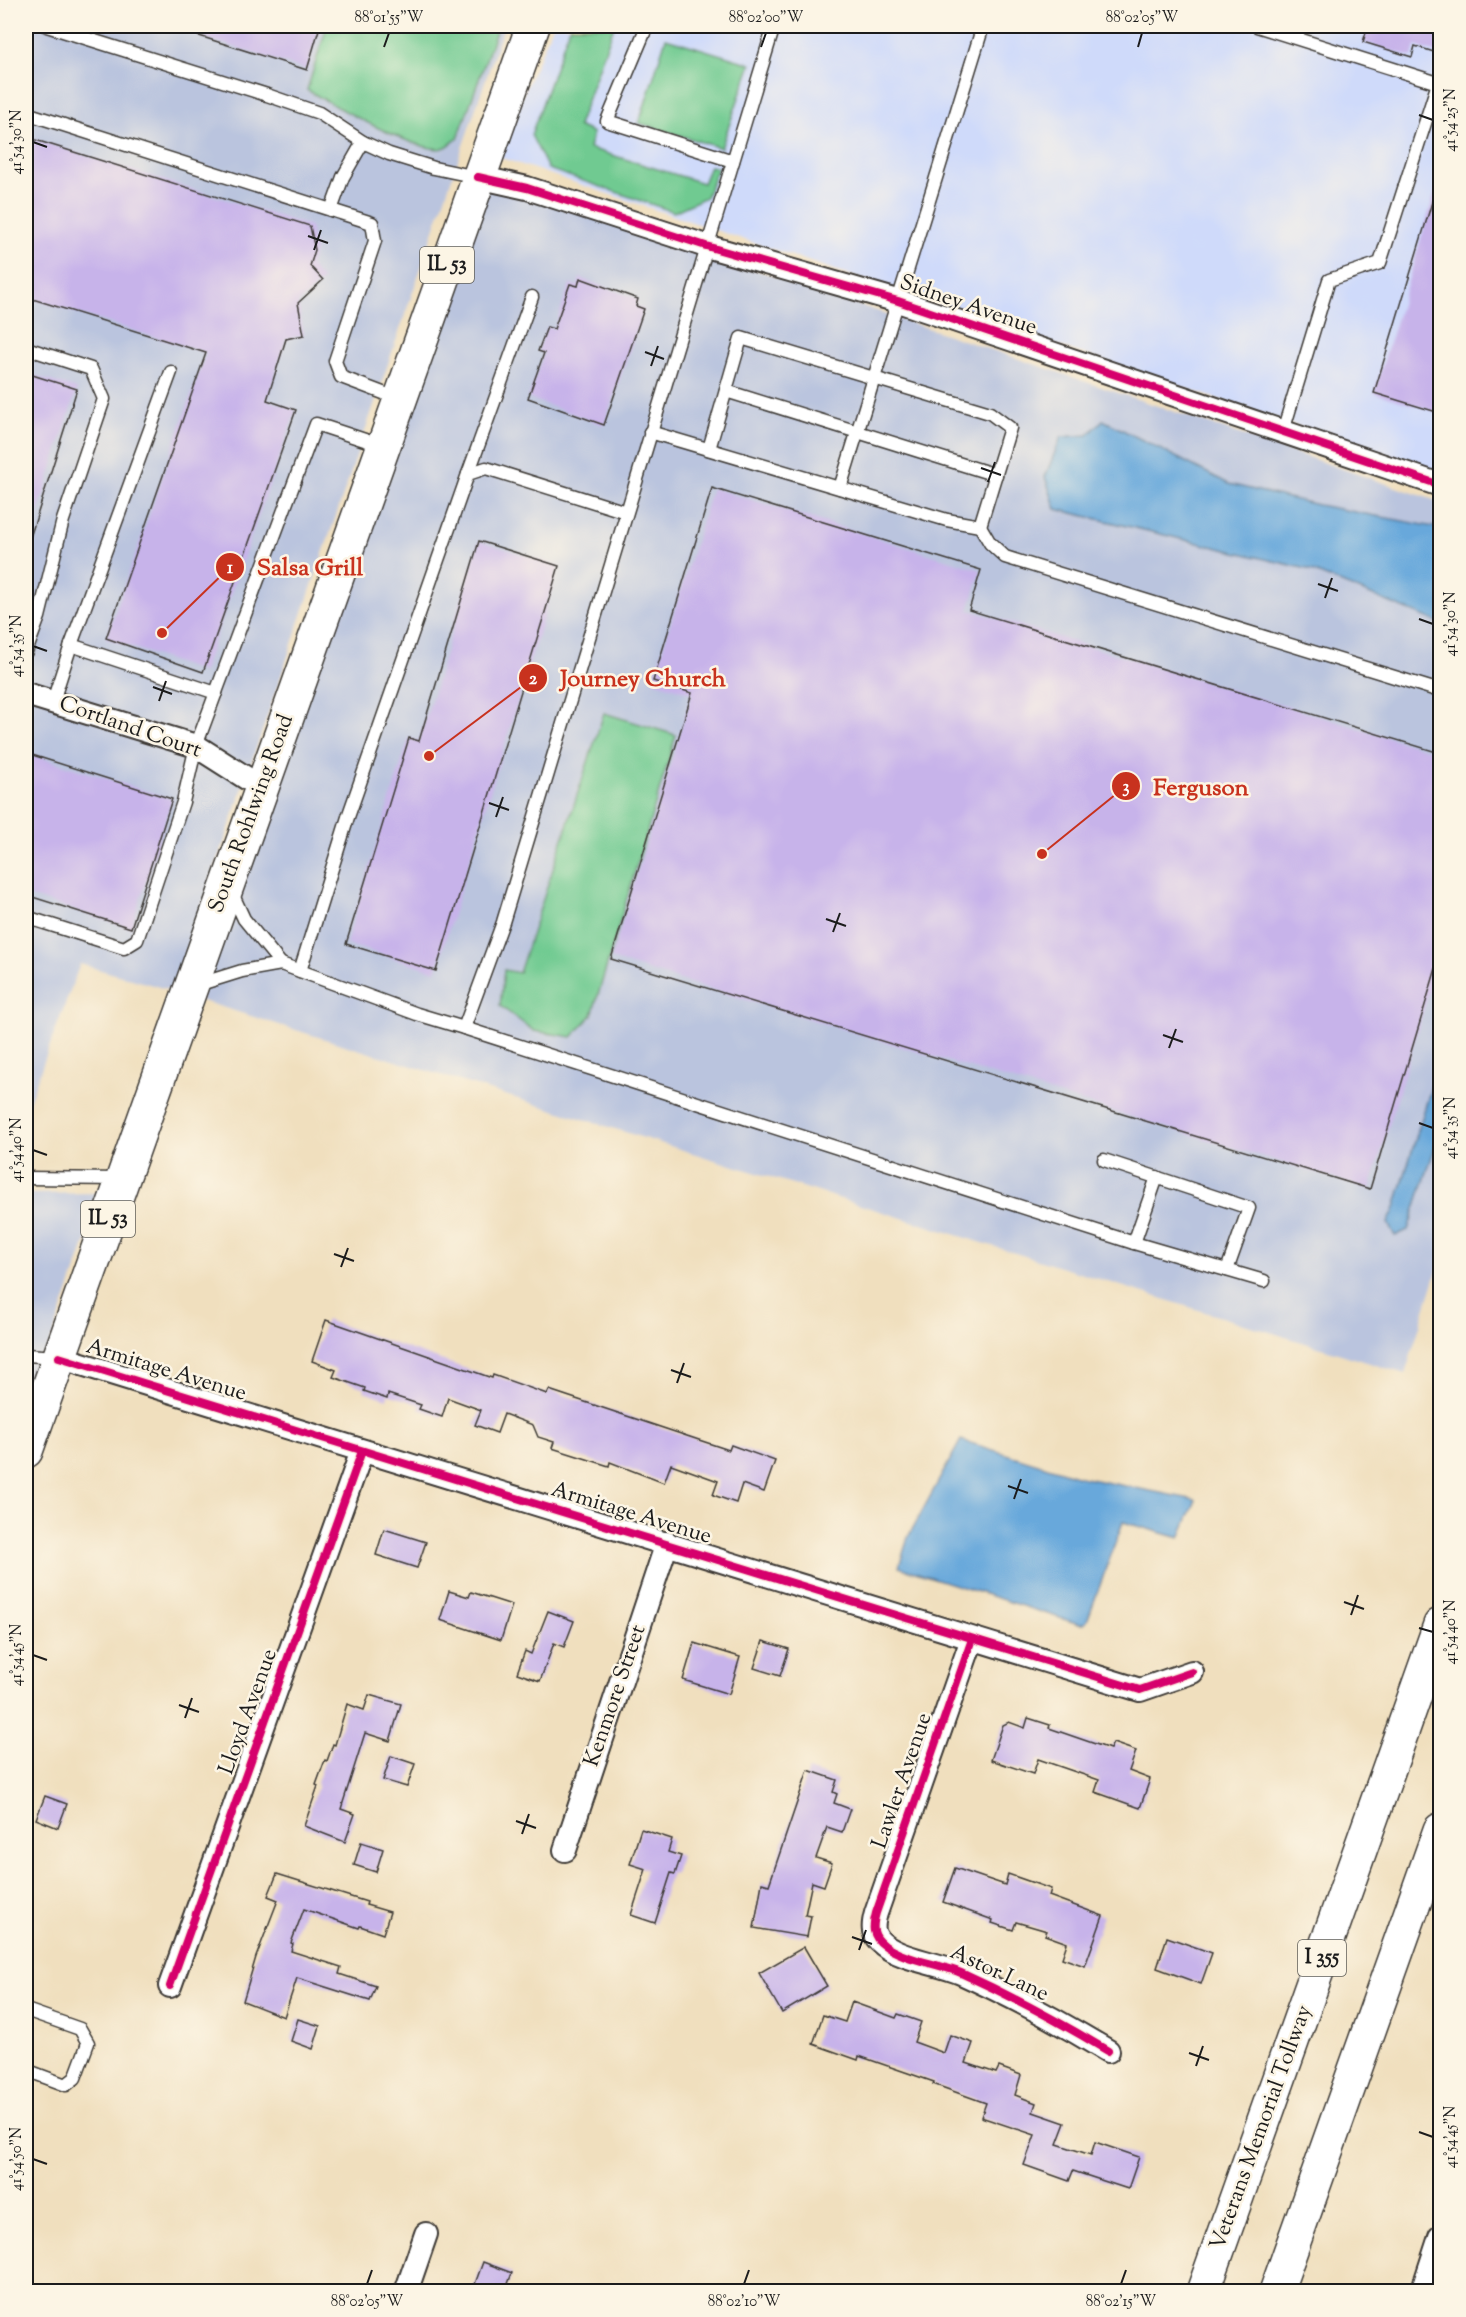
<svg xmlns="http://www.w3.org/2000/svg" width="1466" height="2317" viewBox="0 0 1466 2317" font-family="'Sorts Mill Goudy',serif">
<rect width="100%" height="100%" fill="#fcf5e5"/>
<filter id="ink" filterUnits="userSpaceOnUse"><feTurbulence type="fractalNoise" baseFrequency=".0167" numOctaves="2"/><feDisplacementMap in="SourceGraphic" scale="12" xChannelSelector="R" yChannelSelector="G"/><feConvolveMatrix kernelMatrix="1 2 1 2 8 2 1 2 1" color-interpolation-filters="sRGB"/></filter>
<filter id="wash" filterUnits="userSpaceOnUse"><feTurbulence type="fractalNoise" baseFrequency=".008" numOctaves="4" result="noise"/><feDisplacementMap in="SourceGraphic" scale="24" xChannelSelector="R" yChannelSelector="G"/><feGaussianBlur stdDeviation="1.35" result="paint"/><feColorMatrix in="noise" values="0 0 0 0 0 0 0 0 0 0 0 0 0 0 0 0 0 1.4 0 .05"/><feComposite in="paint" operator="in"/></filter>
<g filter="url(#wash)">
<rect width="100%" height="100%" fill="#f0dfbe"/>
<polygon fill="#cfdafa" points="553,26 1440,26 1440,474 496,156"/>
<g fill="#bac4de">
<polygon points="26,26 504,26 173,991 80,964 26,1110"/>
<polygon points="491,180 1440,502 1440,1262 1405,1374 199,1000"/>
<polygon points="103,1193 26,1412 26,1194"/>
</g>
<g fill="#6fca91" stroke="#467356" stroke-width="1.5">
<path d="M327,26H498L458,138C454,141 448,147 443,148C420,155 330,103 307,90Z"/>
<polygon points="570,26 614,26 578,126 593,133 589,148 703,183 710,166 718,168 706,197 674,212 548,169 531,135"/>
<polygon points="666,38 751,64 721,148 639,123"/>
<polygon points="604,713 676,735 592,1015 572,1037 534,1031 500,1006 504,970 519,973"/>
</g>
<g fill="#68a8db" stroke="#42627c" stroke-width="1.5">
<polygon points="1103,420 1229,484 1318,505 1440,528 1440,623 1307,569 1056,509 1045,477 1061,437 1088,435"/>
<polygon points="1440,1058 1440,1132 1408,1230 1395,1236 1388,1223 1394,1211"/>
<polygon points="961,1440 1080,1477 1196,1500 1180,1538 1123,1522 1087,1621 1084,1624 1079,1624 899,1567 908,1537"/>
</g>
<g id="blocks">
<g fill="#c7b3ea">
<polygon points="177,26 320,26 307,70 177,29"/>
<polygon points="1368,26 1440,26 1440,54 1415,46 1412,57 1363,42"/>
<polygon points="26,137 310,226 315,250 310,266 323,280 298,303 304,335 286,339 267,400 296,410 203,672 106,638 206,353 26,297"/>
<polygon points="1436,189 1440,190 1440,413 1374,393"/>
<polygon points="580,278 638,299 636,306 644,309 604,425 528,398 544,353 538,351 547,327 554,329 570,284 578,286"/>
<polygon points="26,373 77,389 29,541 26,541"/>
<polygon points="712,488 981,570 969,610 1440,753 1440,955 1370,1189 611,959 692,693 653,681"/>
<polygon points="479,541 559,566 436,971 346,944 409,738 419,741"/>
<polygon points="26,753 172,799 131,928 26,895"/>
<polygon points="326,1320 492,1378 493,1375 547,1394 549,1390 729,1450 731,1445 775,1461 764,1492 742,1484 736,1503 713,1495 718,1481 671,1464 664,1483 610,1462 609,1466 552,1448 554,1442 538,1437 533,1425 504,1414 497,1433 475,1425 481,1410 448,1398 442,1417 419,1409 421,1405 388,1394 387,1399 364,1391 365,1388 333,1377 336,1370 312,1361"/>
<polygon points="384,1529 426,1542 417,1568 376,1555"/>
<polygon points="449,1591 469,1597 471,1592 512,1605 501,1640 440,1620"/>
<polygon points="548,1611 574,1621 564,1647 554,1643 540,1681 517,1673 525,1651 531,1654"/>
<polygon points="763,1641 789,1649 780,1676 754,1668"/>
<polygon points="694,1643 740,1657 729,1694 683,1680"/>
<polygon points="369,1695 401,1704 390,1741 365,1733 341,1809 355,1814 345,1842 304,1826 318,1786 316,1785 325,1760 327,1761 333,1744 335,1745 347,1704 364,1710"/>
<polygon points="1028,1718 1050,1725 1049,1728 1110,1749 1113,1743 1136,1751 1129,1771 1150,1779 1140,1808 1095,1792 1099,1780 1038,1759 1033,1774 991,1760 1003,1725 1009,1722 1025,1728"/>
<polygon points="391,1756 415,1764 407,1787 383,1780"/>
<polygon points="808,1770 837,1780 833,1792 837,1794 834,1803 850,1809 842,1832 827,1827 816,1858 832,1863 824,1886 812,1882 805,1915 811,1916 807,1937 754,1928 762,1883 769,1885"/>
<polygon points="45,1796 67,1804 58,1828 36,1819"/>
<polygon points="641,1829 672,1839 668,1852 681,1856 675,1874 671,1873 655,1923 631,1915 646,1869 630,1864"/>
<polygon points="361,1842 383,1849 376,1872 354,1865"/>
<polygon points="955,1868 1005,1885 1008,1874 1051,1889 1049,1896 1103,1916 1085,1966 1062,1958 1067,1943 1045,1935 1047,1931 1016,1922 1013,1930 992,1923 993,1920 943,1902"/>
<polygon points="277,1874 367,1902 366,1905 390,1912 383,1934 360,1926 359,1928 304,1909 291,1943 293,1944 291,1951 341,1967 339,1974 376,1986 370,2001 297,1978 284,2017 243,2001 256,1957 278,1900 268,1896"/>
<polygon points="1167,1937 1212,1953 1201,1984 1157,1968"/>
<polygon points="804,1947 827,1986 782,2013 759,1973"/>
<polygon points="852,2002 896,2018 898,2014 921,2022 914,2042 944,2053 950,2035 973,2043 966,2063 996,2073 999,2067 1021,2075 1015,2095 1036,2103 1033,2112 1065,2123 1057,2144 1091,2155 1095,2142 1139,2157 1128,2189 1073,2171 1069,2181 1024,2165 1035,2135 981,2117 986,2103 933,2084 934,2082 859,2056 858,2060 813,2044 823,2015 845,2022"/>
<polygon points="298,2019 320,2026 313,2049 291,2041"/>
<polygon points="483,2262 512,2273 505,2292 472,2292"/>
</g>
</g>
</g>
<g filter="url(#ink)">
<use href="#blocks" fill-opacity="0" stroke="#3c3934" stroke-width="1.5"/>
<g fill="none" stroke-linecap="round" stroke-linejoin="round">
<defs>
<g id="lane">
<polyline points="47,26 267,95 319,113 363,142 389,154 434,168 477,177"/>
<polyline points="647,26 607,121 733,161"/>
<polyline points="1257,26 1438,83 1380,263 1329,280 1283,431"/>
<polyline points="26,113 372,223 375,241 335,361 341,377 399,399"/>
<polyline points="331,210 343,177 363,142"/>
<polyline points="26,348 91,369 104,399 63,520 39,617 26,652"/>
<polyline points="726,391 996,475"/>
<polyline points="650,432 947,520 980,526 990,543 1005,557 1440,691"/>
<polyline points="709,449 741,338 990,413 1010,428 980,526"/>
<polyline points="468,474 532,297"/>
<polyline points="840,488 983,26"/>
<polyline points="71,645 171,372"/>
<polyline points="53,701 71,645 216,693"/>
<polyline points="231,891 244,919 281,964"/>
<polyline points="26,917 124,948 137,940 183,802 196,746 316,424 383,446"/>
<polyline points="300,971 348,817 468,474 486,468 626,512"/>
<polyline points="197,985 242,971 281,964 417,1014 464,1028 503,922 774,26"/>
<polyline points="464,1028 1134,1243 1264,1281"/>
<polyline points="1104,1160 1249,1208 1227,1270"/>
<polyline points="26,1178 121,1179"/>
<polyline points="1134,1243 1157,1177"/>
<polyline points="26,1355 58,1357"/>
<polyline points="26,2010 80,2029 88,2043 75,2078 66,2085 26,2070"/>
</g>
<g id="street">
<polyline points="478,177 527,188 706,246 898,301 1440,485"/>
<polyline points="26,694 196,746 262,788"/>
<polyline points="59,1357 1140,1690 1192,1672"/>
<path d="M972,1639L876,1913C872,1927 872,1936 884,1945C901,1959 940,1964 961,1973C1012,1996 1060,2022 1108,2051"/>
<polyline points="565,1850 667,1543"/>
<polyline points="170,1986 362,1451"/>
<polyline points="406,2292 426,2234"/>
<polyline points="1422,2292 1440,2237"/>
</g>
<polyline id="primary" points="26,1451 533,26"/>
<g id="highway">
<polyline points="1203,2292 1440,1625"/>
<polyline points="1276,2292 1440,1830"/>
</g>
</defs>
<use href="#lane" stroke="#3c3934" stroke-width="15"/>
<use href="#street" stroke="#3c3934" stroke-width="26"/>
<use href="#primary" stroke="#3c3934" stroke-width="36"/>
<use href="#highway" stroke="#3c3934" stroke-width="36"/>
<use href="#lane" stroke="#fff" stroke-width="12"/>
<use href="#street" stroke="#fff" stroke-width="22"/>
<use href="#primary" stroke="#fff" stroke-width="33"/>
<use href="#highway" stroke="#fff" stroke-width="33"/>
<defs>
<g id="cycleway">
<polyline points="478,177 527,188 706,246 898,301 1440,485"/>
<polyline points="59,1357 1140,1690 1192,1672"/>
<path d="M972,1639L876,1913C872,1927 872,1936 884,1945C901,1959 940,1964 961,1973C1012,1996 1060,2022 1108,2051"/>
<polyline points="170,1986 362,1451"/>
</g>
</defs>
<use href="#cycleway" stroke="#fcf5e5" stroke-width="11"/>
<use href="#cycleway" stroke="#d6006c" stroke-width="8"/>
</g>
</g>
<path fill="none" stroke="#1c1c1c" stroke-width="2" d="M384,47L389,33M761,47L766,33M1138,47L1142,33M1419,115L1433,120M33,142L47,147M308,236L328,243M314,250L321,230M645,352L664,359M651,366L658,346M981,468L1001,475M988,482L995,462M1318,584L1338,591M1325,598L1332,578M1419,619L1433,624M33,646L47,651M153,687L172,694M159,701L166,681M489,803L509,810M496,817L503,797M826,919L846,926M833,932L840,913M1163,1035L1183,1042M1169,1048L1176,1029M1419,1123L1433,1128M33,1150L47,1155M334,1254L354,1261M341,1267L348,1248M671,1370L691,1377M677,1383L684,1363M1008,1486L1028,1493M1014,1499L1021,1479M1344,1602L1364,1609M1351,1615L1358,1595M1419,1628L1433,1632M33,1655L47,1660M179,1705L199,1712M185,1718L192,1698M516,1821L536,1828M522,1834L529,1814M852,1937L872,1944M859,1950L866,1930M1189,2053L1209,2060M1196,2066L1203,2046M1419,2132L1433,2137M33,2159L47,2164M367,2284L372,2270M744,2284L749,2270M1121,2284L1126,2270"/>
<g text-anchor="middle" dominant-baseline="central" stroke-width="5" stroke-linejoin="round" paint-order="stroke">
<g fill="#fcf5e5" stroke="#5f5d58" stroke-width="1.5">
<rect x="420" y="247" width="54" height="36" rx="4.5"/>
<rect x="81" y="1201" width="54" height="36" rx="4.5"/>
<rect x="1298" y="1940" width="48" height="36" rx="4.5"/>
</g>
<g font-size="21" font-weight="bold" fill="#1c1c1c">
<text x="447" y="265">IL 53</text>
<text x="108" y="1219">IL 53</text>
<text x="1322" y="1958">I 355</text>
</g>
<g font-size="22" fill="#1c1c1c" stroke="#fcf5e5">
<text transform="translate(968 306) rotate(19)">Sidney Avenue</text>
<text transform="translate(130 728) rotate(19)">Cortland Court</text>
<text transform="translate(252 814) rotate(-70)">South Rohlwing Road</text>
<text transform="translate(166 1371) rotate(17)">Armitage Avenue</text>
<text transform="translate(631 1514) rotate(17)">Armitage Avenue</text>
<text transform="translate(616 1696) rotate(-71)">Kenmore Street</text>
<text transform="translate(249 1712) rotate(-70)">Lloyd Avenue</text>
<text transform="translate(903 1781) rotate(-71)">Lawler Avenue</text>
<text transform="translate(999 1974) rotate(25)">Astor Lane</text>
<text transform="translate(1262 2128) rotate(-70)">Veterans Memorial Tollway</text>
</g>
</g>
<path fill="none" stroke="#c8321e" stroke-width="2" d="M162 633L230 567M429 756L533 678M1042 854L1126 786"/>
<g fill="#c8321e" stroke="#fcf5e5" stroke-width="2">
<circle cx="162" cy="633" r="6"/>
<circle cx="429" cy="756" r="6"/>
<circle cx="1042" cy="854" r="6"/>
<circle cx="230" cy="567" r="15"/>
<circle cx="533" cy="678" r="15"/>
<circle cx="1126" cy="786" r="15"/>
</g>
<g font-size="18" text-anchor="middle" font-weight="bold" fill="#fff">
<text x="230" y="573">1</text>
<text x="533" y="684">2</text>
<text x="1126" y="792">3</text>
</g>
<g font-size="24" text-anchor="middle" font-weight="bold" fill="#c8321e" stroke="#fcf5e5" stroke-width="5" stroke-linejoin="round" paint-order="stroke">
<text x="310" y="575">Salsa Grill</text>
<text x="643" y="686">Journey Church</text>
<text x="1201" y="795">Ferguson</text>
</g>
<rect width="1466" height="2317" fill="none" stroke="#fcf5e5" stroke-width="66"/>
<rect x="33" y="33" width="1400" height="2251" fill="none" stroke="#1c1c1c" stroke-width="2"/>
<g font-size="15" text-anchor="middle" fill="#1c1c1c">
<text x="389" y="22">88°01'55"W</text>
<text x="766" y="22">88°02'00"W</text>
<text x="1142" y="22">88°02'05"W</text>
<text transform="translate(1450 120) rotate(-90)" y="5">41°54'25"N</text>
<text transform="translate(16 142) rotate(-90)" y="5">41°54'30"N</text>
<text transform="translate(1450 624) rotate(-90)" y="5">41°54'30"N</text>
<text transform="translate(16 646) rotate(-90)" y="5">41°54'35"N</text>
<text transform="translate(1450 1128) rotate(-90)" y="5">41°54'35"N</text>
<text transform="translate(16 1150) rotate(-90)" y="5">41°54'40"N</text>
<text transform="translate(1450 1632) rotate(-90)" y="5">41°54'40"N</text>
<text transform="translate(16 1655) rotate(-90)" y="5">41°54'45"N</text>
<text transform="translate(1450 2137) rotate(-90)" y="5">41°54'45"N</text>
<text transform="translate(16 2159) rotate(-90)" y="5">41°54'50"N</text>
<text x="367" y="2306">88°02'05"W</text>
<text x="744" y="2306">88°02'10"W</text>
<text x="1121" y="2306">88°02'15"W</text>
</g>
</svg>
